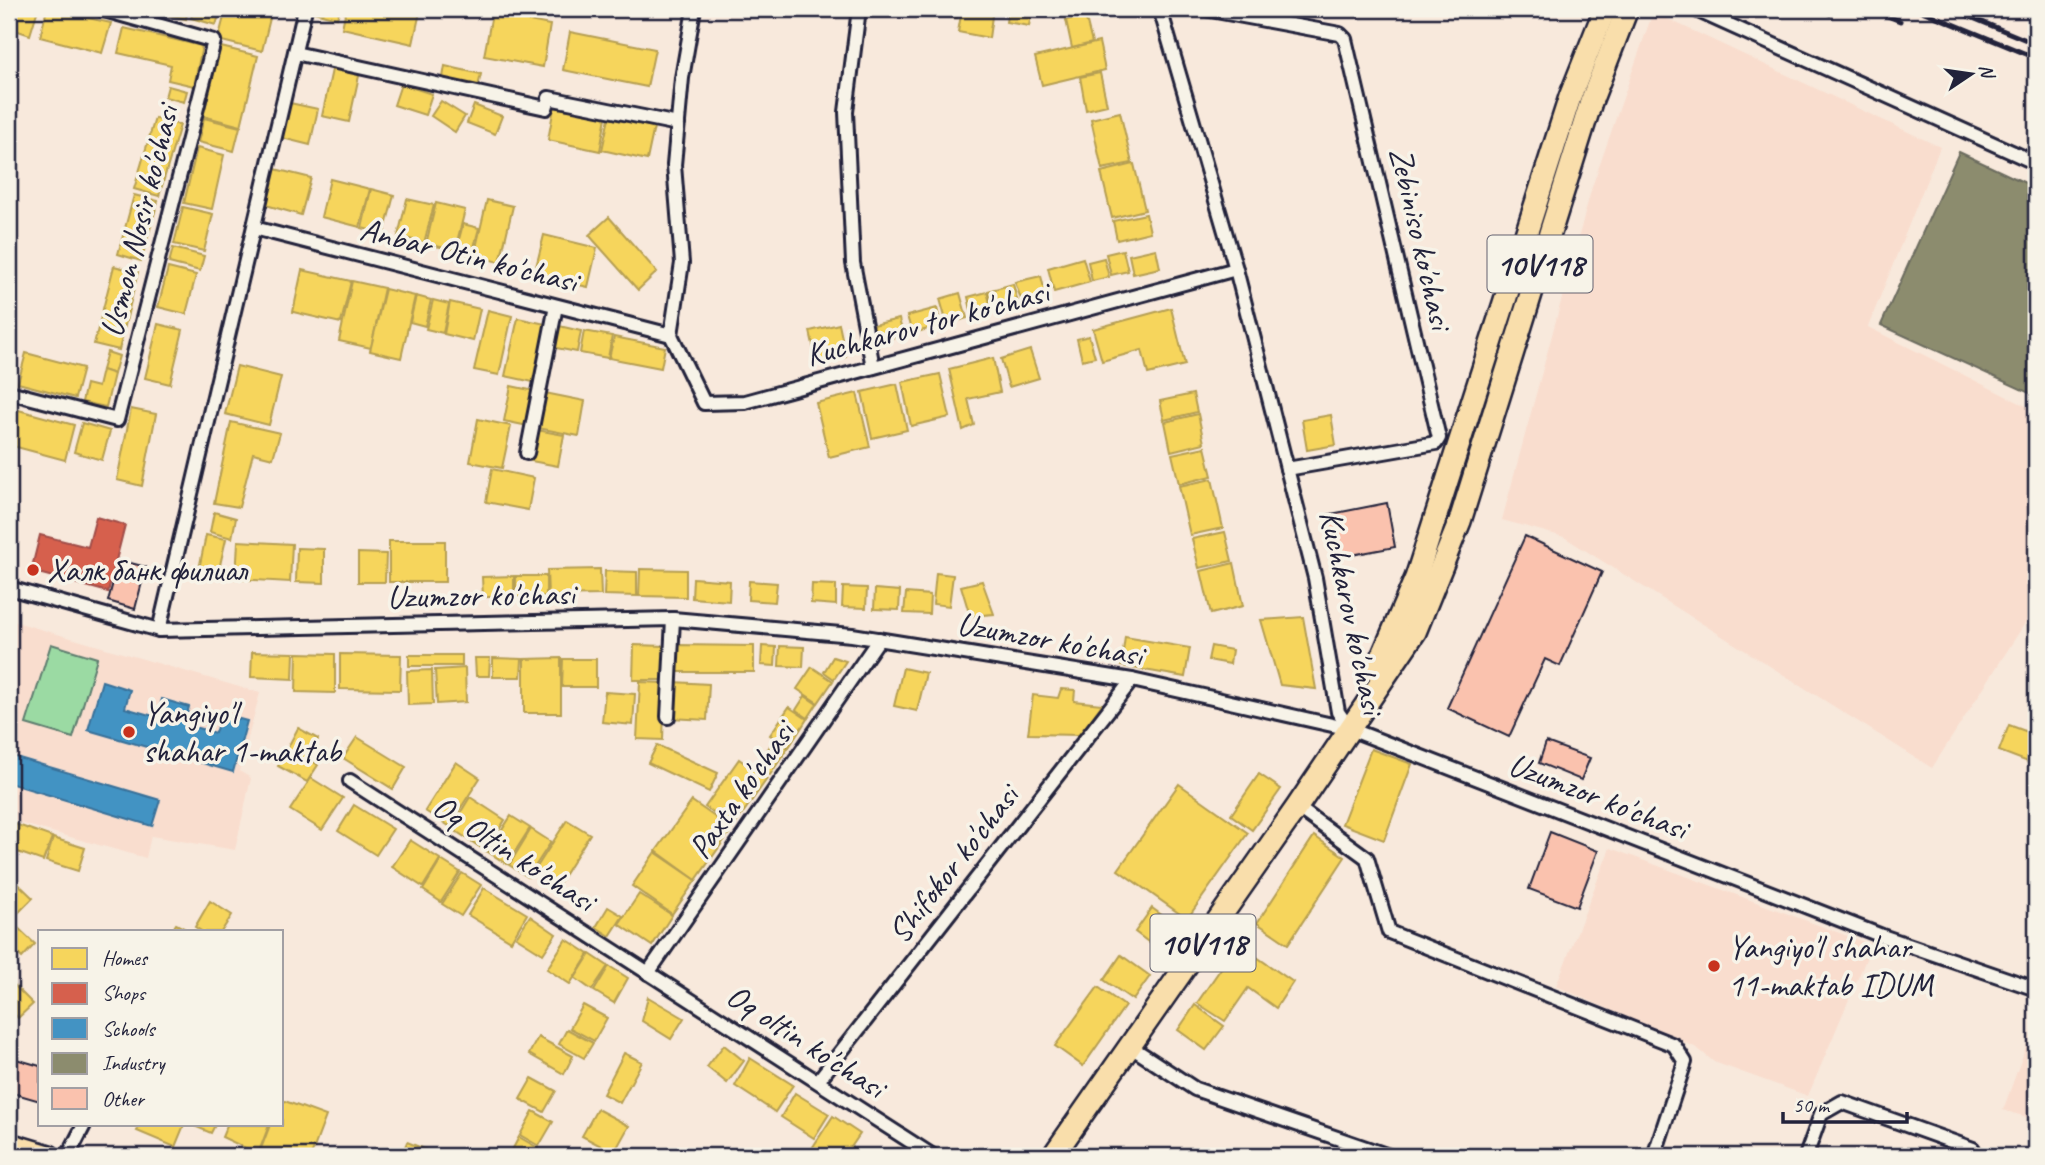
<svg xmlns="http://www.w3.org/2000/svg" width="2045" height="1165" viewBox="0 0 2045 1165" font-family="Caveat,sans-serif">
<rect width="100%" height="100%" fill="#f8e9dc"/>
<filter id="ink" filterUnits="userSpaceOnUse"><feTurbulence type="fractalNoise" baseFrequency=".0143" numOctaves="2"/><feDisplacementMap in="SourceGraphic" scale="14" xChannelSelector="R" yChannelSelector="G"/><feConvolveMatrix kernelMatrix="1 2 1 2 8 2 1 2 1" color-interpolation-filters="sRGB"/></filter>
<g filter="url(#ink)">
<g fill="#f9ddce">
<polygon points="1653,12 1940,147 1868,327 2036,411 2036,606 1932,768 1564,537 1502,520 1592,187"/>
<polygon points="9,620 260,693 239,771 251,778 235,850 151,836 146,858 23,824 9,817"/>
<polygon points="1610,848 1872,945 1808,1096 1714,1062 1697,1048 1556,986"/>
<polygon points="2036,1019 2036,1120 2003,1110"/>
</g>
<polygon fill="#9bdaa3" stroke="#5e7e6f" stroke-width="2" points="51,644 97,658 73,738 26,724"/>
<g fill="#f6d55c" stroke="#b69f52" stroke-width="2">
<polygon points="9,9 38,9 30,35 9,28"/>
<polygon points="47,9 111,23 102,53 40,37"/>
<polygon points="142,9 188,9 186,19"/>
<polygon points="194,9 221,9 216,25 191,18"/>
<polygon points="226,9 272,10 262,51 218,40"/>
<polygon points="315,9 340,9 337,18 314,12"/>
<polygon points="346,9 420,12 413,44 342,28"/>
<polygon points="920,9 959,9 957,18"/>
<polygon points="962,9 993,9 989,38 958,32"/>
<polygon points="1008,9 1032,9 1029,26 1006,22"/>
<polygon points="492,14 550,25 543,67 484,56"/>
<polygon points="1085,15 1092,43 1072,48 1066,20"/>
<polygon points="124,28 202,46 194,86 168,80 171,65 118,53"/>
<polygon points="570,32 655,49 647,87 563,70"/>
<polygon points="1099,42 1105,70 1042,85 1035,57"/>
<polygon points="221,47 258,56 241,126 203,116"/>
<polygon points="333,65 360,71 349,122 322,116"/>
<polygon points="445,66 481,74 477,91 442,83"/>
<polygon points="1100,73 1107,105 1086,110 1080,77"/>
<polygon points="401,84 432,94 425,115 394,105"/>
<polygon points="168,86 187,91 184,102 165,97"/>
<polygon points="441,101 465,116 455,132 431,116"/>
<polygon points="290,103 318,109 310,145 282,138"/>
<polygon points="474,105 502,116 495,134 467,123"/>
<polygon points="554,107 606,117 600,151 548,140"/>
<polygon points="1120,112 1132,163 1102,169 1091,119"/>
<polygon points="155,118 180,125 159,196 134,189"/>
<polygon points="204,118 240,127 234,151 198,142"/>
<polygon points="609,118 654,127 647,160 602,150"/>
<polygon points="197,148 224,155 212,209 184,203"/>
<polygon points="1134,164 1145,210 1112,218 1101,172"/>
<polygon points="275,169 311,178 301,215 266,205"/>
<polygon points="330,179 370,189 360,227 321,217"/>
<polygon points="371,189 394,195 384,234 362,228"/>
<polygon points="134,195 158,201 141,261 118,254"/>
<polygon points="407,199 434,205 424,243 398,236"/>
<polygon points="487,200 513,206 500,262 474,256"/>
<polygon points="436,203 465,210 455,250 426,244"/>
<polygon points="183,207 213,214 204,251 174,244"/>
<polygon points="1146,214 1150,232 1117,240 1113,221"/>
<polygon points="609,217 657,272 638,290 589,235"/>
<polygon points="463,224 479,228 472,255 456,251"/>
<polygon points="544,235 597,248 588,287 534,275"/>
<polygon points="173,248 204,256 200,271 169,263"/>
<polygon points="1156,249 1160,268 1133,274 1129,255"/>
<polygon points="1123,250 1128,271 1111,275 1106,254"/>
<polygon points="1083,258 1090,282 1054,292 1048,268"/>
<polygon points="1104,258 1109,277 1092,281 1088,262"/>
<polygon points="114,266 138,272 119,350 94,344"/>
<polygon points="168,268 196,275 186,314 158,307"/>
<polygon points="302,270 351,281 341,323 293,312"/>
<polygon points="1041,276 1046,296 1022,302 1015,282"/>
<polygon points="352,281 384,288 371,348 339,341"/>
<polygon points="1013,284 1018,303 994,309 988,291"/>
<polygon points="385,289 415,296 401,358 370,351"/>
<polygon points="987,292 992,310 972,314 968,297"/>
<polygon points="960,293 967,318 947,324 940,299"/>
<polygon points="416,296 431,300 425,326 410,322"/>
<polygon points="433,300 449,304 443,333 426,329"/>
<polygon points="450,302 480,309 473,341 444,334"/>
<polygon points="937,308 941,326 912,333 907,316"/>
<polygon points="1171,308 1185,365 1148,374 1142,350 1102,361 1093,329"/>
<polygon points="488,310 512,316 499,375 474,370"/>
<polygon points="518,318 550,325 538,383 505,376"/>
<polygon points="899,319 903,335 874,342 869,326"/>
<polygon points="158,324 183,330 170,384 145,378"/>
<polygon points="839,324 846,357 817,363 810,331"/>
<polygon points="555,325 581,331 577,352 551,347"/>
<polygon points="584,331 612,336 608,358 580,353"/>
<polygon points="1089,336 1095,357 1082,360 1077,339"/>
<polygon points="614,337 665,347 661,368 609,358"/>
<polygon points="1030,350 1039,378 1009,387 1001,359"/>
<polygon points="107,352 119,356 114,374 102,370"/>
<polygon points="26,353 83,368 75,398 18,383"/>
<polygon points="993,358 1000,392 968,399 974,425 963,430 949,369"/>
<polygon points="237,366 281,377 269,425 225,414"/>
<polygon points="102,370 114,374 106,407 82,402 86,384 98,387"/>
<polygon points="940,374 950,417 911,426 902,382"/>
<polygon points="897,384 907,430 872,438 862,392"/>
<polygon points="511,386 535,391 528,426 504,421"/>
<polygon points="545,393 585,401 579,436 538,428"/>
<polygon points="857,393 870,447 829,457 816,403"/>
<polygon points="1193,394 1197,412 1164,420 1160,401"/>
<polygon points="11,408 74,425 65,460 9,445"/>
<polygon points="131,409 156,414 142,486 117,480"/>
<polygon points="1198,414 1204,443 1171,451 1165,422"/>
<polygon points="1331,415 1336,445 1307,450 1302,420"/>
<polygon points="478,419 511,426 502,468 470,462"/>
<polygon points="231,422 280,433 273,458 253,453 239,507 214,503"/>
<polygon points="82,423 110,431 102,460 74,452"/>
<polygon points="537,430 564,435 558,466 531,461"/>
<polygon points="1205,447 1212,476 1179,484 1172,454"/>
<polygon points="492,469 534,478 528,510 486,502"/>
<polygon points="1212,479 1223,528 1190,535 1179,486"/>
<polygon points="214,512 236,518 232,538 210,532"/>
<polygon points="1225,532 1232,561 1199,568 1192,539"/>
<polygon points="206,535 226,539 217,578 198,574"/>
<polygon points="238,541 292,544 290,582 236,579"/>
<rect x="389" y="541" width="56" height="41"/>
<polygon points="297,548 324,549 324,583 296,582"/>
<polygon points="358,553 386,554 385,582 358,582"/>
<polygon points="1234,563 1243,606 1211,614 1201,571"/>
<polygon points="600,569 601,595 548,596 547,570"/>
<polygon points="640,569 686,570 686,597 639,596"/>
<polygon points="605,571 637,572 637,596 604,595"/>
<polygon points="936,573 953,575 949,606 933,604"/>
<polygon points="514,576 514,597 483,597 482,577"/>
<polygon points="516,576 546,576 546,596 516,597"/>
<polygon points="693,578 730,581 729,601 692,598"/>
<polygon points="749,581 777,583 775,602 748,600"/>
<polygon points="982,581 994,614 970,616 961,586"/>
<polygon points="812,584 836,585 836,605 811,603"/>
<polygon points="843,587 867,588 866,608 842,607"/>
<polygon points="875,589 900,591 899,610 874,609"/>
<polygon points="906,593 930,595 929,614 904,613"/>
<polygon points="1303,617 1316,689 1280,685 1261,620"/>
<polygon points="1125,637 1190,648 1185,677 1121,666"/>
<polygon points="634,645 666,646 666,680 633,680"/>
<polygon points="676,645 754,646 754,672 675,672"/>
<polygon points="762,646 776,647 775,666 761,665"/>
<polygon points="780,646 804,647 803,667 779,666"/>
<polygon points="1211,646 1232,650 1230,664 1208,660"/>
<polygon points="252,652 294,653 293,679 251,677"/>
<polygon points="297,653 335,654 335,693 296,692"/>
<polygon points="340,654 401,655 400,690 340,689"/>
<rect x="409" y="655" width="53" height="11"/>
<polygon points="833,657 846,661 834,679 824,672"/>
<polygon points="475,658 490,658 489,676 476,676"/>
<polygon points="493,658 522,659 521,677 493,677"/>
<polygon points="561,658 561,713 524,713 524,659"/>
<polygon points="563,659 596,659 596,687 562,687"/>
<polygon points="812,667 833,681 818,703 797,689"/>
<polygon points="465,668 466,702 437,704 435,670"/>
<polygon points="903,668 926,673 917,711 894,706"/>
<polygon points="432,670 433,704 408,705 407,671"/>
<polygon points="640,682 665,683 663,740 637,739"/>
<polygon points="673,682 709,684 707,720 671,718"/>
<polygon points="1061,689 1075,690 1074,701 1102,704 1080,735 1028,734 1033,695 1058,698"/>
<polygon points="605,692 635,694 633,725 602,722"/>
<polygon points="805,696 817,704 808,718 796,710"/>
<polygon points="789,707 807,719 789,747 770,735"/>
<polygon points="2009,725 2036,735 2036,765 1999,751"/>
<polygon points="298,728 318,739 311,760 318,765 307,782 278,766"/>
<polygon points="357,737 406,767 393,789 343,758"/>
<polygon points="775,739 788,748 770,775 756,766"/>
<polygon points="657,745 718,773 709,792 648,763"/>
<polygon points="1371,749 1412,764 1384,840 1342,824"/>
<polygon points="739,759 767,779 733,827 705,807"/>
<polygon points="456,762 480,778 449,826 425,811"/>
<polygon points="1259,774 1281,789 1252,830 1231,815"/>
<polygon points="311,778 343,798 322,830 290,810"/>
<polygon points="1179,784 1248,833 1187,919 1118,870"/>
<polygon points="470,797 505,820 486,851 451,828"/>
<polygon points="692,801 732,829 696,880 656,851"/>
<polygon points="354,805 393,829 376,855 338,831"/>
<polygon points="511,816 530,828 507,864 488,852"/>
<polygon points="567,820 590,834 558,885 535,870"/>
<polygon points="15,824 52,837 43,861 9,849"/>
<polygon points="531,829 551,842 528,877 509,865"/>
<polygon points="1314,836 1345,857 1288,944 1257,923"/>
<polygon points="53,838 85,848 78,871 46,861"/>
<polygon points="410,840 440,859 423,887 392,867"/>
<polygon points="655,852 696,880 672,914 632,886"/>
<polygon points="441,860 460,872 441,902 423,890"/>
<polygon points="462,873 481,885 461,916 442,904"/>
<polygon points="9,875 33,898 18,913 9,904"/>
<polygon points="484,888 527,914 511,941 468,915"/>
<polygon points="639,894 672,915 652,946 619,924"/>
<polygon points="210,901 232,915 221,932 203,932 195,927"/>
<polygon points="608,907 623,916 610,936 596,927"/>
<polygon points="1152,908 1181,929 1163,953 1135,932"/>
<polygon points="530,916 556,934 543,954 516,937"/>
<polygon points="14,924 35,944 22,958 9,945 9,929"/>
<polygon points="176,924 191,932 171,932"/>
<polygon points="566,939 589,954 570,984 547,969"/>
<polygon points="1238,944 1293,982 1276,1008 1248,988 1225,1021 1197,1003"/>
<polygon points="590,954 608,966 592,990 575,978"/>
<polygon points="1121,955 1150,976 1133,1000 1104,980"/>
<polygon points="609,966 628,978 614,1003 594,991"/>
<polygon points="13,984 33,1004 18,1018 9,1008 9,988"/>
<polygon points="1098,987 1125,1006 1083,1066 1055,1046"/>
<polygon points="648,997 684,1018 671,1039 642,1021"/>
<polygon points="583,1005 607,1018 594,1041 570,1028"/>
<polygon points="1195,1005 1224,1026 1206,1050 1178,1030"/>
<polygon points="567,1029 593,1043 584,1058 559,1044"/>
<polygon points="538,1037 573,1056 564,1074 529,1054"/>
<polygon points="724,1045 744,1061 727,1083 707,1067"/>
<polygon points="624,1053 642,1062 620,1103 603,1094"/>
<polygon points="750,1058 793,1085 775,1112 735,1086"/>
<polygon points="532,1078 556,1091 544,1112 520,1099"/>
<polygon points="795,1093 829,1114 814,1138 781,1117"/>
<polygon points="282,1100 326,1116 311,1156 259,1154 270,1125 282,1125"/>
<polygon points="597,1109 629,1126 614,1153 582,1136"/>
<polygon points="533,1111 553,1122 539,1146 520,1135"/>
<polygon points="833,1116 860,1134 845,1156 807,1156"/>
<polygon points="140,1125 184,1125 175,1147 137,1131"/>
<polygon points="192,1125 215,1125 211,1133"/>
<polygon points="227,1125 269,1125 258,1154 222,1137"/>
<polygon points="519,1137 538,1148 534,1156 509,1156"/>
<polygon points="407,1142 437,1154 436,1156 401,1156"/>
<polygon points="897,1148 912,1156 892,1156"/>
</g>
<polygon fill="#d6604d" stroke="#a04d48" stroke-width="2" points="96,517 125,525 108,592 31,571 40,535 88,547"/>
<g fill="#4393c3" stroke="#39719a" stroke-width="2">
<polygon points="102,681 130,690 125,708 157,717 162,699 189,707 184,724 215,733 221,714 247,721 233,772 88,730"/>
<polygon points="9,755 160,800 152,826 9,783"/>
</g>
<polygon fill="#8c8c6e" stroke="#6c6c5f" stroke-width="2" points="1959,152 2036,188 2036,396 1881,325"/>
<g fill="#fac2ae" stroke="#22223b" stroke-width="2">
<polygon points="1387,503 1395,547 1335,558 1326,515"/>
<polygon points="1525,536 1602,572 1560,666 1545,659 1509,737 1447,708"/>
<polygon points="119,560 146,567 135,609 108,601"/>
<polygon points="1546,742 1590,758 1581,780 1539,763"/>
<polygon points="1550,832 1598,851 1577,907 1529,889"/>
<polygon points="9,1057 40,1066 40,1101 9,1092"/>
</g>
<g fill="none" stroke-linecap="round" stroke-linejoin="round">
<defs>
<g id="minor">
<polyline points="859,9 846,112 853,263 873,367"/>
<polyline points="1160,9 1236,269 1315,578 1338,712 1350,729"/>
<polyline points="1205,9 1340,34 1345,39 1439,438 1436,443 1287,469"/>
<polyline points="1694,9 2036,163"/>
<polyline points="295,53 546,108 549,98 678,124"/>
<polyline points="254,228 671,335"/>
<polyline points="671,335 704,403 745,402 1236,269"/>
<polyline points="671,335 682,263 674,165 682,78 694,9"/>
<polyline points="9,392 117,420 214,41 101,9"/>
<polyline points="527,453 556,306"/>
<polyline points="9,588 159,630 673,619 852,635 1132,680 1350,729 1882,936 2036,989"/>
<polyline points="159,630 305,9"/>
<polyline points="668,717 673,619"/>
<polyline points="350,781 933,1156"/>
<polyline points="1297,807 1367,858 1389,932 1674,1045 1685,1062 1654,1156"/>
<polyline points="648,973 879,639"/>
<polyline points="1131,1047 1195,1089 1389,1156"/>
<polyline points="818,1081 1132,680"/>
<polyline points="68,1156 84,1125"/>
<polyline points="1806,1156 1821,1114 1842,1102 1973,1149 1970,1156"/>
</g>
<g id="primary">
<polyline points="1376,671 1416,578 1570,97 1605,9"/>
<polyline points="9,1144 49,1156"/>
<polyline points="1053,1156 1297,807 1415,632 1460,521 1591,102 1627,9"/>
</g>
</defs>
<use href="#minor" stroke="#22223b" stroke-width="18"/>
<use href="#primary" stroke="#22223b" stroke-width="26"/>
<use href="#minor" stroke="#f7f3e8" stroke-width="12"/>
<use href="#primary" stroke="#f9deab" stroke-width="21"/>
<g stroke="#22223b" stroke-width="5">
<polyline points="1821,9 1830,14"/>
<polyline points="1870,9 1900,21"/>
<polyline points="1917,9 2036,58"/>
<polyline points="1951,9 2036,44"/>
</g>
</g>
</g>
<g fill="#c8321e" stroke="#f7f3e8" stroke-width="2.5">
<circle cx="33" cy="570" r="7"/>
<circle cx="129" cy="732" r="7"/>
<circle cx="1714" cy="966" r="7"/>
</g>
<g text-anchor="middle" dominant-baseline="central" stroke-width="7" stroke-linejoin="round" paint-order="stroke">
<g fill="#f7f3e8" stroke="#62616f" stroke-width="2">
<rect x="1487.5" y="235.5" width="105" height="57" rx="5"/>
<rect x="1150.5" y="914.5" width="105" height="57" rx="5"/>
</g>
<g font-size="32" font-weight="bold" fill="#22223b">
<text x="1540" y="264">10V118</text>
<text x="1203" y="943">10V118</text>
</g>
<g font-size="33" fill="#22223b" stroke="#f7f3e8">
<text transform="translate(139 221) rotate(-76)">Usmon Nosir ko'chasi</text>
<text transform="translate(1421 238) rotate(77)">Zebiniso ko'chasi</text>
<text transform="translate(469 255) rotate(14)">Anbar Otin ko'chasi</text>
<text transform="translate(927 323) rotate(-15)">Kuchkarov tor ko'chasi</text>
<text transform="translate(481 595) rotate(-1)">Uzumzor ko'chasi</text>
<text transform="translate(1352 612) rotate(78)">Kuchkarov ko'chasi</text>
<text transform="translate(1050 639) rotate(10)">Uzumzor ko'chasi</text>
<text transform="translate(741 790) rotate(-55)">Paxta ko'chasi</text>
<text transform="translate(1598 796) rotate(21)">Uzumzor ko'chasi</text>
<text transform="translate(514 853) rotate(33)">Oq Oltin ko'chasi</text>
<text transform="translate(953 864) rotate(-52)">Shifokor ko'chasi</text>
<text transform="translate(806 1041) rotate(33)">Oq oltin ko'chasi</text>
</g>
<g font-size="33" fill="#22223b" stroke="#f7f3e8" text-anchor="start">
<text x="47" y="570">Халк банк филиал</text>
<text x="143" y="713">Yangiyo'l<tspan x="143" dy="38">shahar 1-maktab</tspan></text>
<text x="1728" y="947">Yangiyo'l shahar<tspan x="1728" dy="38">11-maktab IDUM</tspan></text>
</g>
</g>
<rect width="2045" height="1165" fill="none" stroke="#f7f3e8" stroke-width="35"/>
<rect x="18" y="18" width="2010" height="1130" fill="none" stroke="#22223b" stroke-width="2.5" filter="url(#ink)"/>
<rect x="38" y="930" width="245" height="196" fill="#f7f3e8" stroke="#a29fa3" stroke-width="2"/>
<rect x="52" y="948" width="35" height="21" fill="#f6d55c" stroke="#a29fa3" stroke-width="2"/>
<text x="102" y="965" font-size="21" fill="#22223b">Homes</text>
<rect x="52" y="983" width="35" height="21" fill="#d6604d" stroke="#a29fa3" stroke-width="2"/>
<text x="102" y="1000" font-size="21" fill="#22223b">Shops</text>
<rect x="52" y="1018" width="35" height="21" fill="#4393c3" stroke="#a29fa3" stroke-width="2"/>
<text x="102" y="1036" font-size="21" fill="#22223b">Schools</text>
<rect x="52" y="1053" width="35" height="21" fill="#8c8c6e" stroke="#a29fa3" stroke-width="2"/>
<text x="102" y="1070" font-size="21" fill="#22223b">Industry</text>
<rect x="52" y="1088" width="35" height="21" fill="#fac2ae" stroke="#a29fa3" stroke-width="2"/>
<text x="102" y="1106" font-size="21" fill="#22223b">Other</text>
<g transform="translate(1971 74) rotate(77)" stroke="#f7f3e8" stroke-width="5" paint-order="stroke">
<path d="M0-5L12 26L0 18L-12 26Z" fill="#22223b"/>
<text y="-10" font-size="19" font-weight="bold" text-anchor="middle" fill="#22223b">N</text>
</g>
<path d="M1783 1112v10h124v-10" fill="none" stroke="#22223b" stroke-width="3.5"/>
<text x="1793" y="1112" font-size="21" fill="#22223b" stroke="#f7f3e8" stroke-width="5" paint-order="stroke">50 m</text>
</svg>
